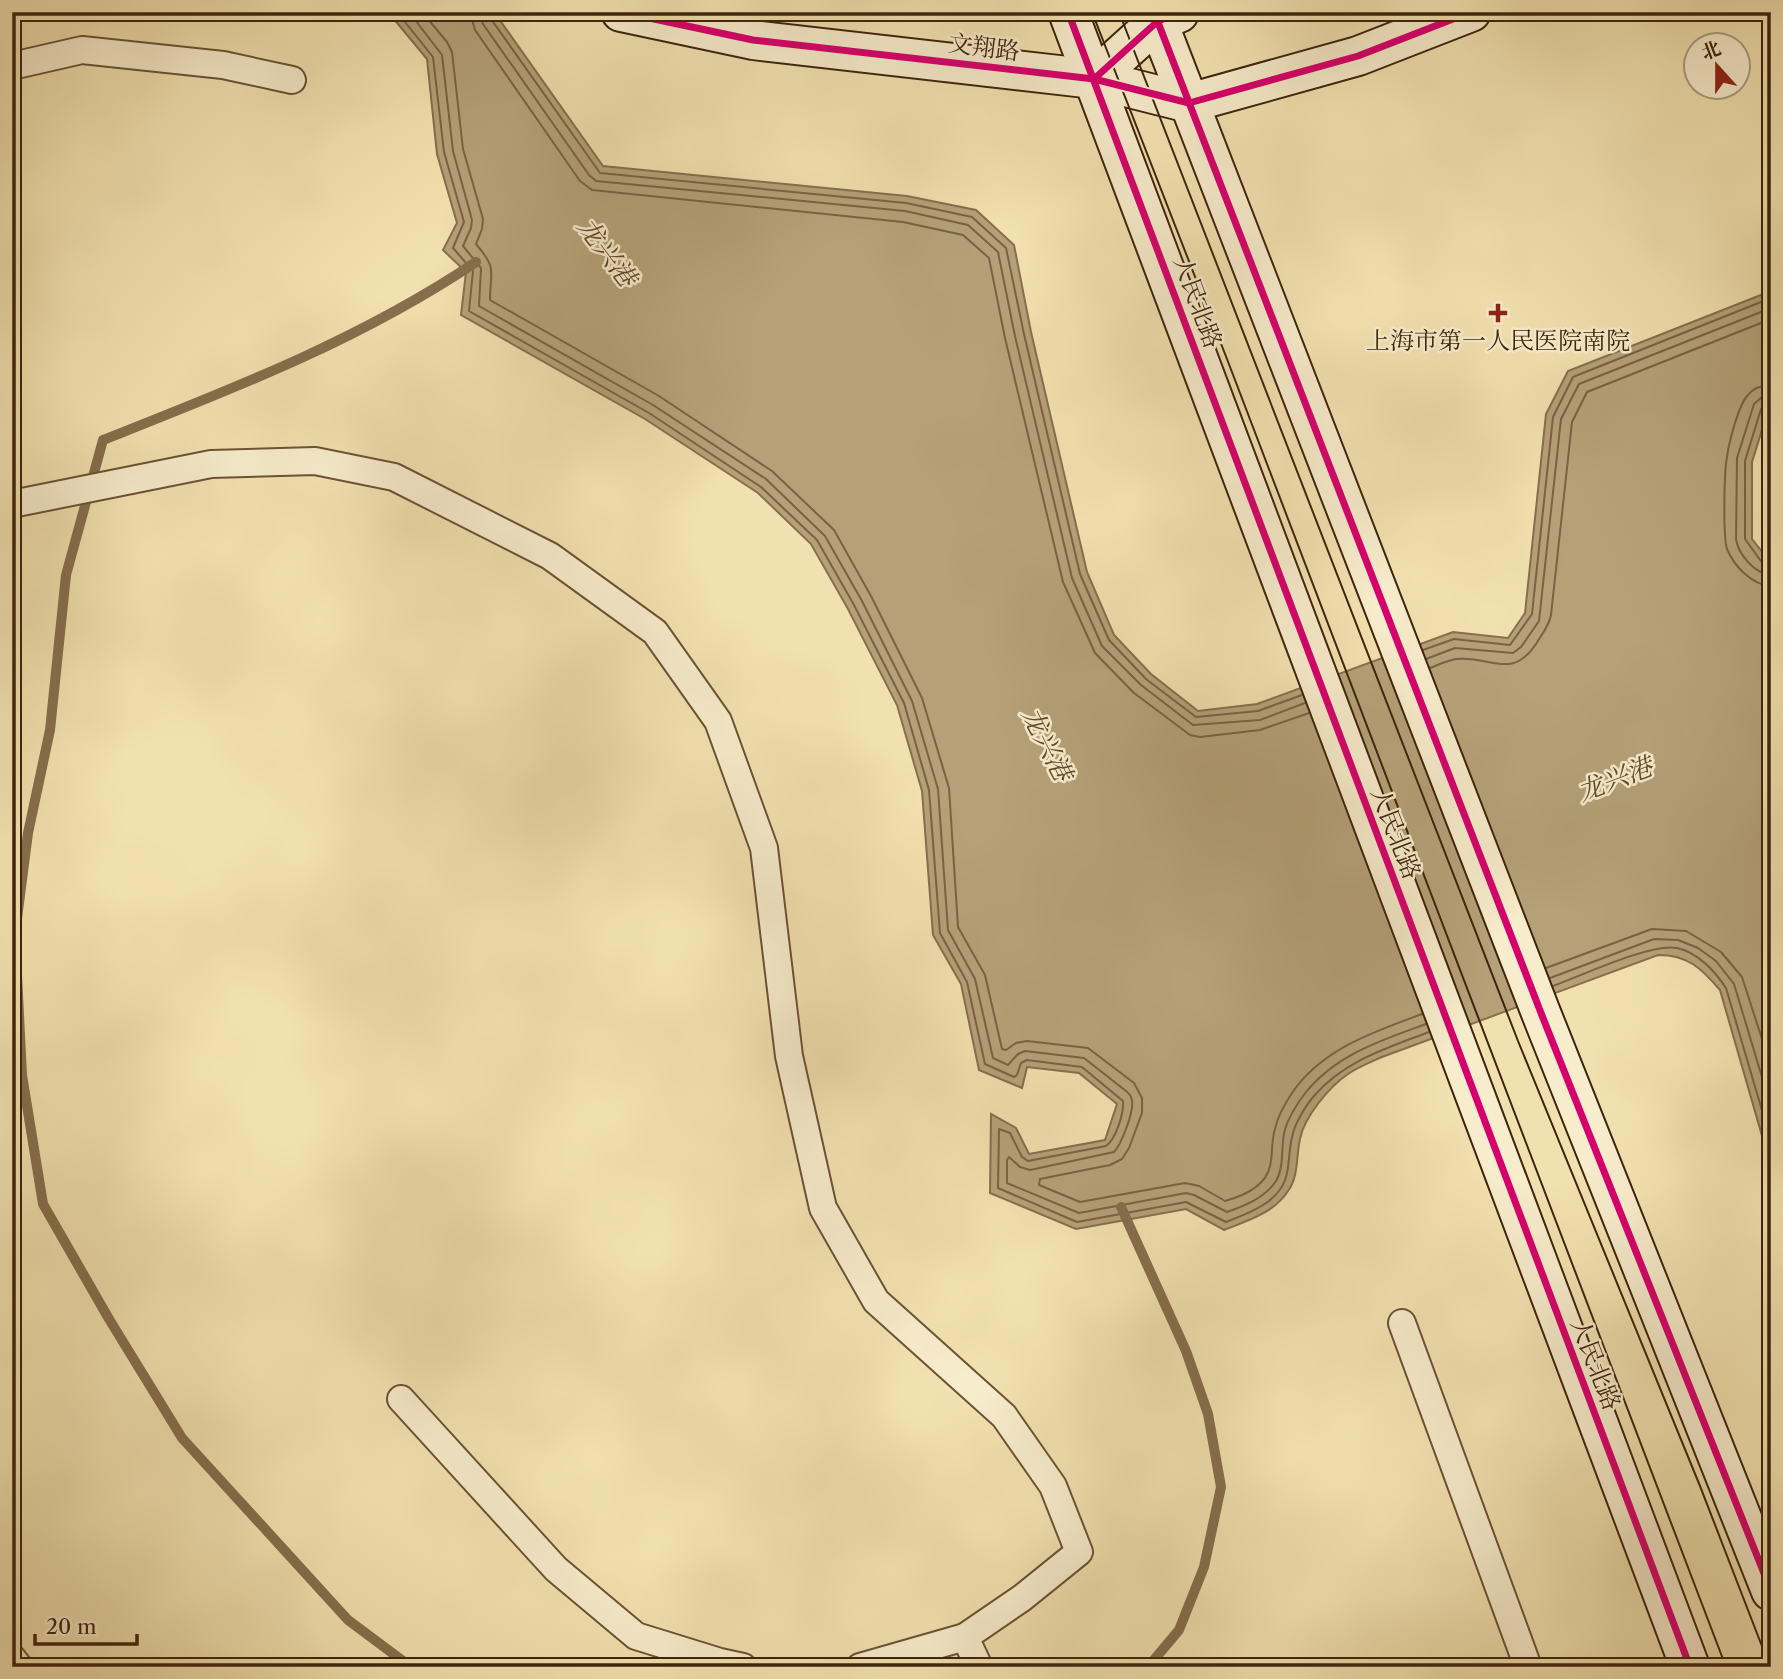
<svg xmlns="http://www.w3.org/2000/svg" width="1783" height="1679" viewBox="0 0 1783 1679" font-family="'Libre Caslon Text','Noto Serif SC',serif">
<rect width="100%" height="100%" fill="#f2e1b0"/>
<filter id="stains"><feTurbulence type="fractalNoise" baseFrequency=".00286" numOctaves="4"/><feColorMatrix values="0 0 0 0 .2 0 0 0 0 .09 0 0 0 0 .02 0 0 0 .5 -.17"/></filter>
<radialGradient id="worn" r=".72"><stop offset=".6" stop-color="#630" stop-opacity="0"/><stop offset="1" stop-color="#630" stop-opacity=".3"/></radialGradient>
<path fill="#b5a178" stroke="#856f4c" stroke-width="2" d="M388,12H494L603,166L907,196L976,210L1014,245L1031,332L1087,572L1114,635L1151,674L1198,711L1257,704L1453,632L1508,638L1525,613L1546,414L1568,371L1771,291V401L1752,462V539L1771,563V1167L1720,990C1701,968 1688,955 1658,955L1382,1057C1371,1062 1358,1067 1348,1074C1330,1086 1304,1117 1300,1139C1296,1156 1299,1176 1288,1191C1274,1213 1247,1221 1224,1230L1186,1209L1076,1229L990,1193L991,1114L1016,1128L1029,1154L1105,1140L1117,1104L1079,1073L1027,1067L1022,1088L979,1070L961,984L933,935L922,791L897,705L848,609L811,544L758,493L645,419L461,315L466,272L443,250L457,223L437,154L427,59Z"/>
<g fill="none" stroke-linecap="round" stroke-linejoin="round">
<g stroke="#7a6242" stroke-width="2">
<path d="M397,12L433,57L444,152L464,222L453,248L473,271L469,311L649,413L761,487L817,540L854,605L904,703L929,790L940,933L967,982L985,1064L1014,1077L1017,1075L1021,1063L1027,1060L1082,1067L1123,1101C1124,1113 1116,1139 1106,1146L1028,1161L1022,1157L1010,1133L999,1129L998,1188L1077,1222L1186,1202L1226,1222C1241,1216 1256,1211 1269,1201C1295,1180 1285,1161 1293,1133C1296,1122 1306,1105 1314,1096C1344,1061 1387,1048 1429,1032"/>
<path d="M409,12L442,55L453,151L472,220L471,228L463,246L481,268L479,306L653,405L766,479L825,536L862,601L912,701L938,789L948,930L975,979L993,1058L1008,1065L1018,1054L1025,1051L1084,1058L1126,1091C1130,1095 1131,1095 1132,1101C1134,1112 1121,1145 1114,1152L1030,1170L1020,1167L1009,1157L1007,1160V1183L1079,1213L1186,1193L1194,1195L1227,1212C1244,1206 1265,1198 1276,1181C1284,1168 1281,1150 1284,1134C1286,1121 1298,1102 1306,1092C1337,1054 1382,1040 1426,1024"/>
<path d="M422,12L447,42L452,52L463,149L483,219L482,229L476,244C498,270 490,270 490,300L659,396L772,471L834,530L871,596L922,698L949,788L958,927L985,975L1002,1049L1006,1050L1016,1043L1027,1041L1088,1048L1134,1083L1142,1098V1113L1129,1148L1122,1159L1110,1165L1040,1179L1039,1185L1080,1202L1185,1183L1199,1186L1225,1201C1243,1196 1266,1186 1270,1166C1273,1154 1271,1141 1275,1129C1278,1115 1289,1097 1297,1086C1329,1046 1377,1031 1422,1014"/>
<polyline points="470,12 475,30 580,181 592,190 903,222 963,235 989,258 1005,338 1063,582 1095,653 1134,693 1190,735 1200,737 1260,730 1309,713"/>
<polyline points="480,12 483,24 589,175 596,181 905,211 968,225 998,252 1015,336 1072,578 1102,646 1141,685 1193,725 1260,720 1305,703"/>
<polyline points="489,12 491,19 600,173 906,203 972,217 1006,248 1024,334 1080,574 1109,640 1146,679 1196,717 1258,711 1302,695"/>
<path d="M1771,385C1761,385 1753,388 1747,396C1738,407 1729,442 1727,457C1724,472 1723,537 1727,549C1734,566 1752,585 1771,586"/>
<path d="M1771,395L1762,397L1754,404L1737,458L1736,539C1738,554 1755,574 1771,575"/>
<polyline points="1771,404 1765,405 1761,409 1745,461 1745,539 1763,564 1771,566"/>
<polyline points="1423,650 1454,639 1510,645 1532,614 1553,417 1573,377 1771,298"/>
<polyline points="1426,659 1455,648 1513,653 1521,647 1539,621 1561,419 1579,384 1771,308"/>
<path d="M1430,668C1438,665 1448,660 1456,659C1490,655 1511,681 1536,644C1542,634 1549,626 1551,615L1572,422L1587,392L1771,319"/>
<polyline points="1546,968 1652,929 1686,931 1721,952 1742,977 1771,1067"/>
<polyline points="1550,978 1654,939 1678,940 1698,948 1716,961 1734,984 1771,1107"/>
<path d="M1553,986C1581,976 1650,943 1677,948C1697,952 1715,971 1726,988L1771,1141"/>
</g>
<g stroke="#856f4c" stroke-width="10">
<polyline points="1121,1207 1186,1351 1208,1414 1221,1487 1204,1567 1179,1630 1148,1667"/>
<path d="M411,1667L348,1620L182,1438L109,1319L43,1204L22,1075L15,934L28,833L50,730L66,575L103,440C232,389 360,340 476,262"/>
</g>
<defs>
<g id="minor">
<polyline points="12,66 82,50 223,65 292,80"/>
<polyline points="12,504 211,464 315,461 394,477 550,556 655,632 718,721 764,848 789,1056 823,1208 876,1301 1004,1416 1053,1486 1079,1552 1022,1598 965,1637 979,1667"/>
<polyline points="1402,1323 1528,1667"/>
<polyline points="401,1399 556,1569 636,1636 720,1662 743,1667"/>
<polyline points="12,1658 19,1667"/>
<polyline points="860,1667 965,1637"/>
</g>
<g id="secondary">
<polyline points="621,12 753,40 1094,79 1189,103 1358,56 1471,12"/>
<polyline points="1068,12 1690,1667"/>
<polyline points="1154,12 1541,1013 1771,1591"/>
<polyline points="1094,79 1158,21 1179,13"/>
</g>
</defs>
<use href="#minor" stroke="#6b5334" stroke-width="30"/>
<use href="#secondary" stroke="#3e240b" stroke-width="42"/>
<use href="#minor" stroke="#f7eccc" stroke-width="26"/>
<use href="#secondary" stroke="#f7eccc" stroke-width="38"/>
<g stroke="#3e240b" stroke-width="2">
<polyline points="1092,12 1227,359 1726,1667"/>
<polyline points="1119,12 1518,1041 1700,1486 1770,1667"/>
</g>
<defs>
<g id="cycleway">
<polyline points="621,12 753,40 1094,79 1189,103 1358,56 1471,12"/>
<polyline points="1068,12 1690,1667"/>
<polyline points="1154,12 1541,1013 1771,1591"/>
<polyline points="1094,79 1158,21 1180,12"/>
</g>
</defs>
<use href="#cycleway" stroke="#f7eccc" stroke-width="11"/>
<use href="#cycleway" stroke="#d6006c" stroke-width="7"/>
</g>
<path fill="#8f2418" stroke="#f7eccc" stroke-width="2.5" d="M1494.5 302.5h7v7h7v7h-7v7h-7v-7h-7v-7h7z"/>
<g text-anchor="middle" dominant-baseline="central" stroke-width="5" stroke-linejoin="round" paint-order="stroke">
<g font-size="24" fill="#3e240b" stroke="#f7eccc">
<text transform="translate(984 47) rotate(7)">文翔路</text>
<text transform="translate(1198 302) rotate(70)">人民北路</text>
<text transform="translate(1396 833) rotate(69)">人民北路</text>
<text transform="translate(1596 1364) rotate(69)">人民北路</text>
</g>
<g font-size="24" fill="#3e240b" stroke="#f7eccc">
<text x="1498" y="340">上海市第一人民医院南院</text>
</g>
<g font-size="26" font-style="italic" fill="#624a2c" stroke="#f7eccc">
<text transform="translate(607 252) rotate(53)">龙兴港</text>
<text transform="translate(1047 744) rotate(63)">龙兴港</text>
<text transform="translate(1615 779) rotate(-21)">龙兴港</text>
</g>
</g>
<rect width="1783" height="1679" fill="none" stroke="#f2e1b0" stroke-width="42"/>
<rect x="14" y="14" width="1755" height="1651" fill="none" stroke="#3e240b" stroke-width="3.5"/>
<rect x="21" y="21" width="1741" height="1637" fill="none" stroke="#3e240b" stroke-width="2"/>
<g transform="translate(1717 66) rotate(339)"><circle r="33" fill="#f7eccc" stroke="#ad9c7f" stroke-width="2"/>
<path d="M0-5L12 26L0 18L-12 26Z" fill="#8f2418"/>
<text y="-10" font-size="19" font-weight="bold" text-anchor="middle" fill="#3e240b">北</text>
</g>
<path d="M35 1634v10h102v-10" fill="none" stroke="#3e240b" stroke-width="3.5"/>
<text x="46" y="1634" font-size="21" fill="#3e240b" stroke="#f7eccc" stroke-width="5" paint-order="stroke">20 m</text>
<rect width="100%" height="100%" filter="url(#stains)"/>
<rect width="100%" height="100%" fill="url(#worn)"/>
</svg>
